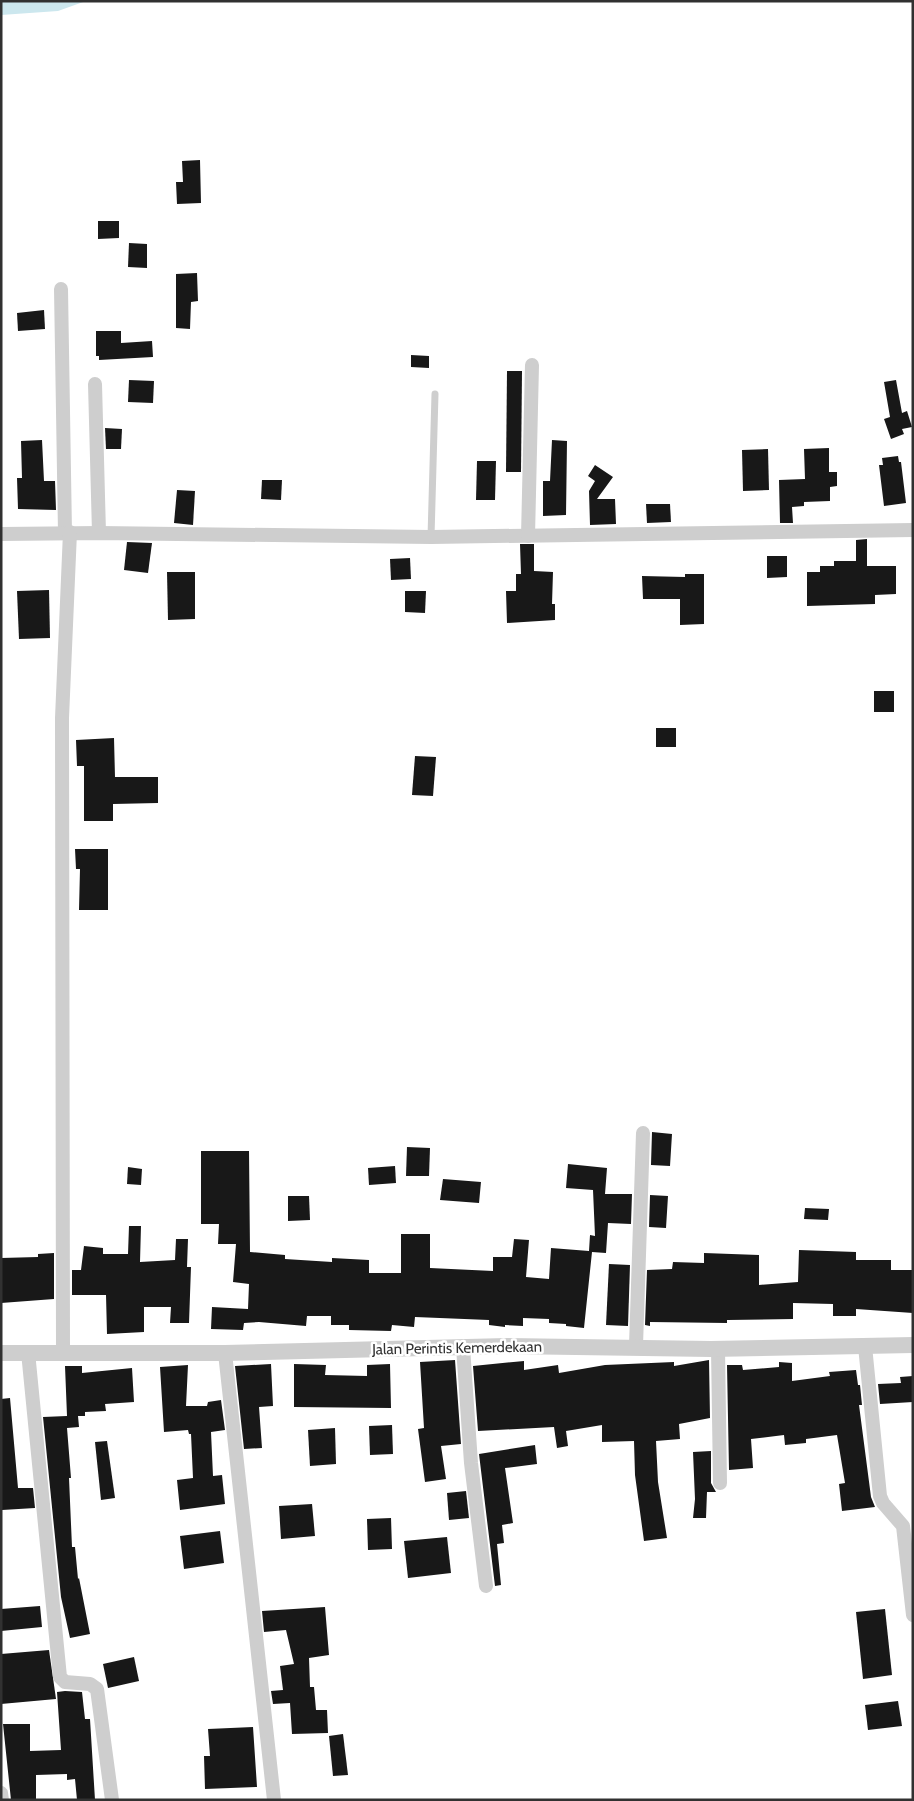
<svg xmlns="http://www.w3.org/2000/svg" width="914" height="1801" viewBox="0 0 914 1801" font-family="Cabin,sans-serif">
<rect width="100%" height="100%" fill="#fff"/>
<polygon fill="#cce7ee" points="1,1 86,1 58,11 1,15"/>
<g fill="#181818">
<polygon points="200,160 201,203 177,204 176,182 183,182 182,161"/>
<polygon points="98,221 119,221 119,238 98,239"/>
<polygon points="129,243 147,244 147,268 128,267"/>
<polygon points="197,273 198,301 191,302 190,329 176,328 176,274"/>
<polygon points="44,310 45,329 18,331 17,313"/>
<polygon points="96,331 121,331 121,343 152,341 153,357 99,360 99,356 96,356"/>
<polygon points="411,355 429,356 429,368 411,367"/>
<polygon points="507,371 522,371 521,472 506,472"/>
<polygon points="129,380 154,381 153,403 128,402"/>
<polygon points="896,380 902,413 907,411 912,427 902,429 904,434 891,439 884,419 890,417 884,382"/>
<polygon points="105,428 122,429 121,449 106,449"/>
<polygon points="42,440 44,481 55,481 56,510 18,509 17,478 22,478 21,441"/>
<polygon points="552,440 567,441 566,515 543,516 543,481 550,481"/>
<polygon points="829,448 829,472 837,472 837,486 830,487 830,501 804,502 804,506 792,507 793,523 780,523 779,480 805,479 804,449"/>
<polygon points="768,449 769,490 743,491 742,450"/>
<polygon points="898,456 899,462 901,462 906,503 884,506 879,465 883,465 882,458"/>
<polygon points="477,461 496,461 495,500 476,500"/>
<polygon points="595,465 613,477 597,499 615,499 616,524 590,525 589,491 595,481 588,476"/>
<polygon points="262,480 282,480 281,500 261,499"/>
<polygon points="177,490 195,491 193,525 174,523"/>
<polygon points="646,504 670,504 671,522 647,523"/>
<polygon points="867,539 867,566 896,566 896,594 875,595 875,604 807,606 807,572 820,572 820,566 834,566 834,561 856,561 856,540"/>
<polygon points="127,542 152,543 148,573 124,570"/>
<polygon points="520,544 534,544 534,571 553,572 552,604 555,604 555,620 507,623 506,591 516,591 516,574 521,574"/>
<polygon points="767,556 787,556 787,577 767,578"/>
<polygon points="410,558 411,579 391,580 390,559"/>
<polygon points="167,572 195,572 195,619 168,620"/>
<polygon points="685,574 704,574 704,624 680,625 680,599 643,599 642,576 685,577"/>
<polygon points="49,590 50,638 19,639 17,591"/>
<polygon points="405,591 426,591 425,613 405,612"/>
<rect x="874" y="691" width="20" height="21"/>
<rect x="656" y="728" width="20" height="19"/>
<polygon points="114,738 115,777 158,777 158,803 113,804 113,821 84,821 84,766 77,766 76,740"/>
<polygon points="415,756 436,757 433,796 412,795"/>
<polygon points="75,849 108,849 108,910 79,910 80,869 76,869"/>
<polygon points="652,1132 672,1134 670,1166 651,1165"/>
<polygon points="407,1147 430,1148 429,1176 406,1176"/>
<polygon points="201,1151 249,1151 250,1252 285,1255 285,1259 332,1262 332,1258 369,1260 369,1273 401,1273 401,1234 430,1234 430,1268 493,1271 493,1257 512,1257 514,1239 529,1240 526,1277 549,1279 551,1248 589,1251 590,1235 595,1236 593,1190 566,1188 568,1164 607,1168 605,1194 632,1194 631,1224 608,1223 606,1253 592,1252 584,1328 566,1326 566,1324 549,1323 549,1319 523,1318 523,1326 505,1325 505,1327 489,1325 489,1320 415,1317 414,1327 392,1325 391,1331 349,1330 349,1325 331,1325 331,1316 307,1316 306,1326 259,1322 244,1323 243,1330 211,1329 212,1307 248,1309 249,1284 233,1282 236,1244 218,1244 219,1224 201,1224"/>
<polygon points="395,1166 396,1183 369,1185 368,1168"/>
<polygon points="128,1167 142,1169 141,1185 127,1184"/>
<polygon points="443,1179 481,1182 479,1203 440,1200"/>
<polygon points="650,1195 668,1196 666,1228 649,1227"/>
<polygon points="288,1196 309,1196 310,1220 288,1221"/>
<polygon points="805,1208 829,1209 828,1220 804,1219"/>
<polygon points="129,1226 141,1226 140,1262 175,1260 176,1239 188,1239 187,1267 191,1267 189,1323 170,1323 171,1307 144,1307 144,1332 107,1334 106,1295 72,1295 72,1270 81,1270 84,1246 103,1248 103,1254 128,1254"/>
<polygon points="799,1250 856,1252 856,1260 891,1260 891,1270 913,1270 913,1313 856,1309 856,1316 833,1316 833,1304 793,1303 793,1319 727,1320 727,1323 650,1322 650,1326 645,1325 647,1270 672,1269 673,1262 704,1263 704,1253 759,1255 759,1285 798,1282"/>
<polygon points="54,1253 54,1299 1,1303 1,1258 38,1257 38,1254"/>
<polygon points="609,1264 630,1265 628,1326 606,1325"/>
<polygon points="455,1360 461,1444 441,1446 446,1479 425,1482 418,1429 424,1428 420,1362"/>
<polygon points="709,1360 710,1418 679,1424 680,1439 656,1441 658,1482 667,1538 644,1541 635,1475 634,1441 602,1442 602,1425 566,1431 568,1446 557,1448 554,1427 478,1431 473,1366 524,1361 524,1370 558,1365 559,1373 605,1365 674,1362 674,1366"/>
<polygon points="779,1362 792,1363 792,1381 830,1376 829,1372 856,1370 858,1385 860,1385 862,1405 859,1405 871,1497 875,1507 842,1511 839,1484 845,1483 837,1435 806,1439 806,1443 785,1445 784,1435 751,1439 753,1468 729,1470 727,1365 742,1365 743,1370 779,1367"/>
<polygon points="271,1364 273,1406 259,1407 262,1448 244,1449 235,1366"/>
<polygon points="294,1364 326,1365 325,1375 367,1376 367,1365 390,1364 391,1408 294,1407"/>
<polygon points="188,1365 186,1406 207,1406 208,1402 221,1400 225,1430 211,1432 213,1476 222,1475 225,1504 180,1510 177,1480 193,1478 191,1434 189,1434 188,1430 164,1432 160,1367"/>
<polygon points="65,1366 82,1366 82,1373 132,1368 134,1402 105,1404 106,1411 85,1412 85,1416 78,1416 79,1427 67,1428 71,1478 69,1478 72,1547 75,1547 78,1579 79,1578 90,1634 70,1638 61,1597 43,1417 67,1416"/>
<polygon points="913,1376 913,1402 880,1404 878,1384 901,1383 900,1377"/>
<polygon points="10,1398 18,1488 33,1488 35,1508 2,1510 1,1399"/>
<polygon points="392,1425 393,1454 370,1455 369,1426"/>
<polygon points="335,1428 336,1464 310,1466 308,1430"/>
<polygon points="107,1441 115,1498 101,1500 95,1442"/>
<polygon points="535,1445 537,1464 505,1468 513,1523 502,1525 504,1543 497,1544 501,1585 495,1586 479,1454"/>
<polygon points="711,1451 711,1483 716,1492 707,1492 706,1518 693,1518 695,1499 693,1452"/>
<polygon points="466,1491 469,1518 449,1520 447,1493"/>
<polygon points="312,1504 315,1536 281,1539 279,1506"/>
<polygon points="391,1518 392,1549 368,1550 367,1519"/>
<polygon points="220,1531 224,1563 184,1569 180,1536"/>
<polygon points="447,1537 451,1573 408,1578 404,1541"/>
<polygon points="40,1606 42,1627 1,1631 1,1609"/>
<polygon points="325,1607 329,1655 309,1658 310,1687 314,1687 316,1710 327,1710 328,1733 292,1734 290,1703 273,1704 271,1691 283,1690 280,1666 294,1664 286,1630 264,1632 262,1611"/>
<polygon points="885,1609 892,1675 863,1679 856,1612"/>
<polygon points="49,1650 56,1699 1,1704 1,1654"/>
<polygon points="134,1657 139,1681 108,1688 103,1664"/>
<polygon points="65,1691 82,1692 85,1719 90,1719 95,1800 77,1800 75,1779 67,1780 67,1774 36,1775 36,1800 11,1800 3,1724 30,1724 30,1751 61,1750 57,1692"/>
<polygon points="898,1701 902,1726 868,1730 865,1705"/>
<polygon points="253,1727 257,1787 205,1789 204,1756 210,1756 208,1729"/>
<polygon points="343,1734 348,1775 333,1776 329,1736"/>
</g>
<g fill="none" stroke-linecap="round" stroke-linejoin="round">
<polyline stroke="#cecece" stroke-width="7" points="431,537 435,394"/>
<g stroke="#cecece" stroke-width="14">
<polyline points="61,289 65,533"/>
<polyline points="95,384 99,533"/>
<polyline points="1,534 99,533 431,537 913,530"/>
<polyline points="528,536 532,365"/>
<polyline points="636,1346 643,1133"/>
<polyline points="865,1346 880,1496 883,1503 903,1526 913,1615"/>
<polyline points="463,1347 471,1463 486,1586"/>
<polyline points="718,1349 720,1483"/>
<polyline points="28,1352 60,1677 65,1682 90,1684 97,1689 112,1800"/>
<polyline points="63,1352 62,718 70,532"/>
<polyline points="225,1353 274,1800"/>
<polyline points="1,1793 2,1800"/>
</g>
<polyline stroke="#cecece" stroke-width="16" points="1,1353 225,1353 507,1346 711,1349 913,1345"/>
</g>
<g text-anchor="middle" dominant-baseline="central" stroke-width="5" stroke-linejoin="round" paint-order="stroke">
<g font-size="15" fill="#313131" stroke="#fff">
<text transform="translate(457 1348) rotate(-1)">Jalan Perintis Kemerdekaan</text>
</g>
</g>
<rect width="914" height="1801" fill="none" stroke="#313131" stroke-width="5"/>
</svg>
